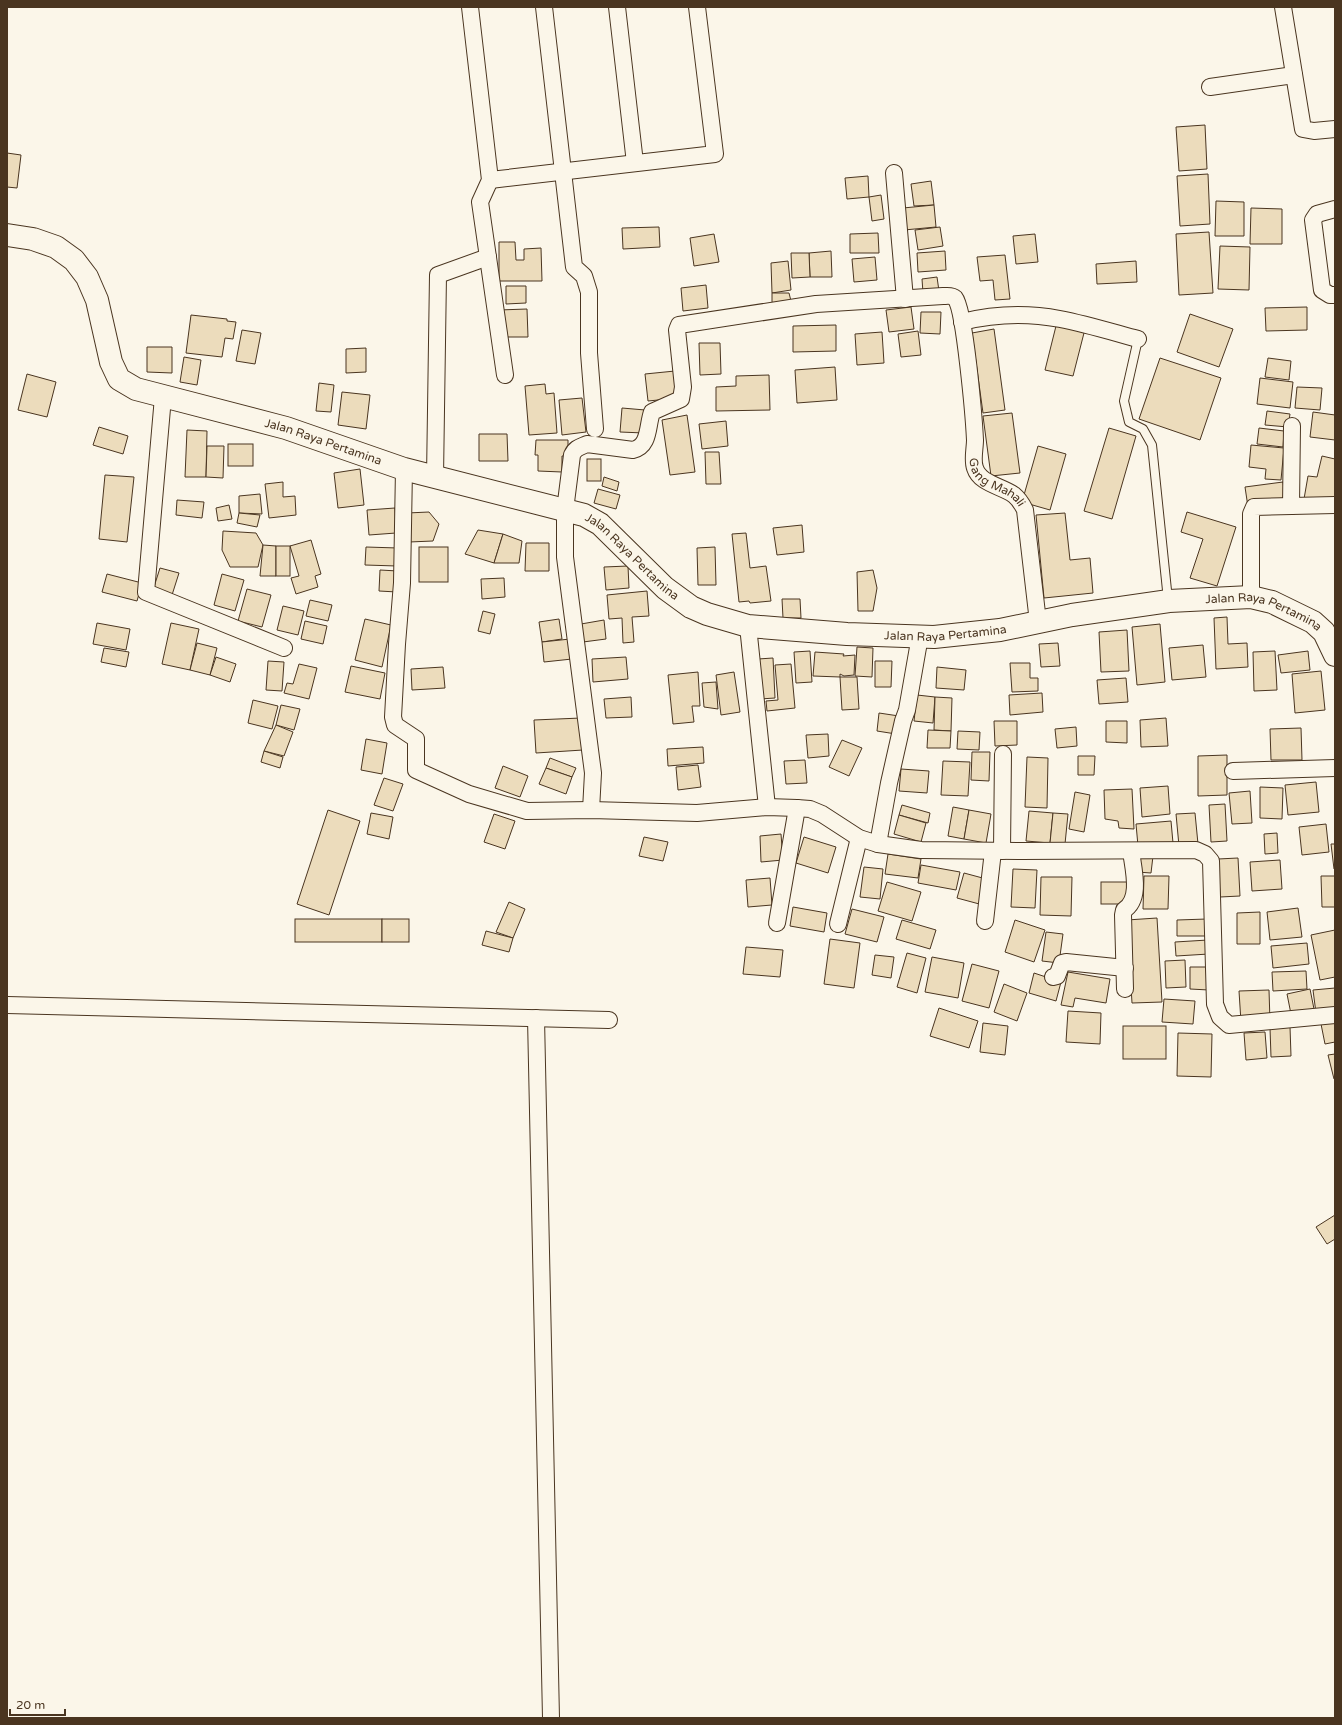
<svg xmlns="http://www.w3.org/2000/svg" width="1342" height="1725" viewBox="0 0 1342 1725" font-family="'Varela Round',sans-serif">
<rect width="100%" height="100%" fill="#fbf6e9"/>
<g fill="#ecdcbc" stroke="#4a3520">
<polygon points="1205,125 1207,169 1179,171 1176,127"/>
<polygon points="7,153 21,155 17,188 7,187"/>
<polygon points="1208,174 1210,224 1180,226 1177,176"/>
<polygon points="868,176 869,197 847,199 845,178"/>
<polygon points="931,181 934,205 914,206 911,184"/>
<polygon points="881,195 884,219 872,221 869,197"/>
<polygon points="1216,201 1244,202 1244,236 1215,236"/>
<polygon points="934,205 936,227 904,230 903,208"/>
<polygon points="1251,208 1282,209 1282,244 1250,244"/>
<polygon points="659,227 660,247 623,249 622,228"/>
<polygon points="940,227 943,246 918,250 915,230"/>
<polygon points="1209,232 1213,293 1179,295 1176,234"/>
<polygon points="878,233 879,253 850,253 850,234"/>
<polygon points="714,234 719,262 694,266 690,238"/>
<polygon points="1035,234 1038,262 1016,264 1013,236"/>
<polygon points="499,242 515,242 516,260 524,260 524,249 541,248 542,281 499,281"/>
<polygon points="1220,246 1250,247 1249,290 1218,289"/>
<polygon points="831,251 832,277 810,277 809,253"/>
<polygon points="945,251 946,270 918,272 917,253"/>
<polygon points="791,253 809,253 810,277 792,278"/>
<polygon points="1005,255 1010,299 995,300 993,280 980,281 977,257"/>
<polygon points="875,257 877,280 854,282 852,259"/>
<polygon points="788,261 791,290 772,293 771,263"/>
<polygon points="1136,261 1137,282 1097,284 1096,264"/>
<polygon points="937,277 939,291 923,293 922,279"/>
<polygon points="706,285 708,308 683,311 681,288"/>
<polygon points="506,286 526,286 526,303 506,304"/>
<polygon points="772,293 789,293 791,301 773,310 772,301"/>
<polygon points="911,307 914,329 889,332 886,310"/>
<polygon points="1307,307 1307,330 1266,331 1265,308"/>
<polygon points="527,309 528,337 499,337 499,310"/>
<polygon points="921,312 941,312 940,334 920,333"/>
<polygon points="1190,314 1233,329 1219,367 1177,352"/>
<polygon points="191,315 227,319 227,321 236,322 233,339 225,338 222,357 186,353"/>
<polygon points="1057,322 1085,329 1073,376 1045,370"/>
<polygon points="836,325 836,351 793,352 793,326"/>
<polygon points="994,329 1005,410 983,413 972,333"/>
<polygon points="242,330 261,333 255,364 236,361"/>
<polygon points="918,331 921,355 901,357 898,334"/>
<polygon points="882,332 884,363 857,365 855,334"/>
<polygon points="699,343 720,343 721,374 700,375"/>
<polygon points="147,347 172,347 172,373 147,372"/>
<polygon points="366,348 366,372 346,373 346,349"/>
<polygon points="184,357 201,360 197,385 180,382"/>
<polygon points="1160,358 1221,378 1200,440 1139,419"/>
<polygon points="1268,358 1291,361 1289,380 1265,377"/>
<polygon points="835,367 837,400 797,403 795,370"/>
<polygon points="675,371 678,398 648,401 645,374"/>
<polygon points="27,374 56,382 47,417 18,410"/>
<polygon points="769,375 770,410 716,411 716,387 736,386 736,376"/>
<polygon points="1260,378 1293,382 1290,408 1257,404"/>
<polygon points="319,383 334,385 331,412 316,411"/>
<polygon points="545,384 546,394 554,393 557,433 529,435 525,386"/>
<polygon points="1297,387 1322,388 1320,410 1295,408"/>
<polygon points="342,392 370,395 366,429 338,425"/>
<polygon points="582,398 586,432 562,435 559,400"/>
<polygon points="622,408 645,410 644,433 620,432"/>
<polygon points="1267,411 1290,414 1288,427 1265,425"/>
<polygon points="1313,412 1335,415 1335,440 1310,437"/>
<polygon points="1012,413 1020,473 991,476 983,416"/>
<polygon points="687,415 695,472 670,475 662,420"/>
<polygon points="726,421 728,446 702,449 699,424"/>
<polygon points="99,427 128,436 123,454 93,445"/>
<polygon points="1109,428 1136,436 1112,519 1084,511"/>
<polygon points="1259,428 1284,431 1283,447 1257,444"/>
<polygon points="187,430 207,431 206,477 185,477"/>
<polygon points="479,434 507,434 508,461 479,461"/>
<polygon points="536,440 568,440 568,456 562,456 562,472 538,471 538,455 535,455"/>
<rect x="228" y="444" width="25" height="22"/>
<polygon points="1251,445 1284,448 1281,480 1265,479 1266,469 1249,467"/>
<polygon points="207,446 224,446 223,478 206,477"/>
<polygon points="1038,446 1066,454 1050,510 1022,502"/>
<polygon points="705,452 719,452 721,484 706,484"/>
<polygon points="1322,456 1335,459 1335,503 1304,499 1308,476 1317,477"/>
<rect x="587" y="459" width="14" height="22"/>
<polygon points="360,469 364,505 338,508 334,473"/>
<polygon points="105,475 134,477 127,542 99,539"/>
<polygon points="604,477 619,482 617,491 602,486"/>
<polygon points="283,482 283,497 295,496 296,515 269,518 265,484"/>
<polygon points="1283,482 1286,503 1248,507 1245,487"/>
<polygon points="598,489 620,495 616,509 594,503"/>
<polygon points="260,494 262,514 239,513 239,496"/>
<polygon points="177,500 204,502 202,518 176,515"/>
<polygon points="229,505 232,519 218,521 216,508"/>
<polygon points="395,508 396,533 369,535 367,510"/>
<polygon points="429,512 439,524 433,541 409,542 407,513"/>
<polygon points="1187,512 1236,527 1217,586 1190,578 1203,539 1181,532"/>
<polygon points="239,513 260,515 257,527 237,523"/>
<polygon points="1065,513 1070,560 1090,558 1093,593 1044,598 1036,515"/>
<polygon points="802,525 804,552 777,555 773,528"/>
<polygon points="478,530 503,534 494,563 465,554"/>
<polygon points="223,531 256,533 263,545 258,567 230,567 222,550"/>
<polygon points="746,533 750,568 766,566 771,601 750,603 749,601 739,602 732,534"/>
<polygon points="503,534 522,541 519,563 494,563"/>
<polygon points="311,540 321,574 315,576 318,587 296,594 291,578 299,576 290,546"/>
<polygon points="526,543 549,543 549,571 525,571"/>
<polygon points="263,545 276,546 276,576 260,576"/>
<rect x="276" y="546" width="14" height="30"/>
<polygon points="366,547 398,548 397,566 365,565"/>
<rect x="419" y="547" width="29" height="35"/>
<polygon points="715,547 716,585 698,585 697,548"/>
<polygon points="628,566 629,588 606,590 604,567"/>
<polygon points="160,568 179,573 172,595 153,590"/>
<polygon points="380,570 398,571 397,592 379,591"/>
<polygon points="873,570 877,588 873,611 858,611 857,572"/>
<polygon points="107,574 142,583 137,601 102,592"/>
<polygon points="222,574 244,580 235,611 214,605"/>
<polygon points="504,578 505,597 482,599 481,579"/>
<polygon points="247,589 271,595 262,627 238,621"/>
<polygon points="647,591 649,616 632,617 634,642 623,643 622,618 609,619 607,595"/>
<polygon points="782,599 800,599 801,618 783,618"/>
<polygon points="310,600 332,605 328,621 306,616"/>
<polygon points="283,606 304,611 298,635 277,630"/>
<polygon points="483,611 495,614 490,634 478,631"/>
<polygon points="1227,617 1228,644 1247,643 1248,667 1216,669 1214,618"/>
<polygon points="365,619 391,625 382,667 355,660"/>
<polygon points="559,619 562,639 542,642 539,622"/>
<polygon points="604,620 606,639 583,642 581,624"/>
<polygon points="305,621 327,626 323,644 301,639"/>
<polygon points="97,623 130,629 126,650 93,644"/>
<polygon points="171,623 199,629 190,670 162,664"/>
<polygon points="1160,624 1165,682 1137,685 1132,627"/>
<polygon points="1127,630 1129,671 1101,672 1099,632"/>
<polygon points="570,639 572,659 544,662 542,642"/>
<polygon points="197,643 217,648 210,675 190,670"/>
<polygon points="1058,643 1060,666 1041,667 1039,644"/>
<polygon points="1203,645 1206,677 1172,680 1169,648"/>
<polygon points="857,647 873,648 872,677 855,676"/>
<polygon points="104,648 129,652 126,667 101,662"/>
<polygon points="810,651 812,682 796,683 794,652"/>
<polygon points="1275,651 1277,690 1254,691 1253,652"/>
<polygon points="1308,651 1310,670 1281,673 1278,655"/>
<polygon points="815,652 844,654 843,656 855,655 854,675 844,676 840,674 840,677 813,676"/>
<polygon points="216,657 236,664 230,682 210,675"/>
<polygon points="626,657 628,679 593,682 592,659"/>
<polygon points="773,658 775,698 760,699 758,659"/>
<polygon points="268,661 284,662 282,691 266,690"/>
<polygon points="875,661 892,661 891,687 875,687"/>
<polygon points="1010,663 1030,663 1030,678 1038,678 1038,691 1012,692"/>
<polygon points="299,664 317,668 309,699 284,693 287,683 293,684"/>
<polygon points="791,664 795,708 767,711 766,701 778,700 775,665"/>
<polygon points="351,666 385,673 380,699 345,692"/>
<polygon points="443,667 445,688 412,690 411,669"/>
<polygon points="937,667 966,670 964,690 936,688"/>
<polygon points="1321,671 1325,710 1295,713 1292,674"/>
<polygon points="698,672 700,706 692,706 694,722 673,724 668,675"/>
<polygon points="734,672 740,712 721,715 716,675"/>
<polygon points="840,677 857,677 859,709 842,710"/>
<polygon points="1126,678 1128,702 1099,704 1097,680"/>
<polygon points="716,682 718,709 704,707 702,683"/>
<polygon points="1042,693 1043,712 1010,715 1009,695"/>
<polygon points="917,695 935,697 933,723 914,721"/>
<polygon points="631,697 632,717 606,718 604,699"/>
<polygon points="935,697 952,698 951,731 934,730"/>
<polygon points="253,700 278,706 272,729 248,723"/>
<polygon points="281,705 300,709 294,730 276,725"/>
<polygon points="879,713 899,716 896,734 877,731"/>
<polygon points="581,718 583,750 536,753 534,720"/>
<polygon points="1166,718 1168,746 1141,747 1140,720"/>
<polygon points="994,721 1017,721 1017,745 995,746"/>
<polygon points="1106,721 1127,721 1127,743 1106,742"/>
<polygon points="276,725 293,732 284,756 264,751"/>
<polygon points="1076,727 1077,746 1057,748 1055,729"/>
<polygon points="1301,728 1302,760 1271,760 1270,729"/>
<polygon points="928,730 951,731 950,748 927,748"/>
<polygon points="958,731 980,732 979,750 957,749"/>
<polygon points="828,734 829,756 808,758 806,735"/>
<polygon points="366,739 387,743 382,774 361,770"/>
<polygon points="842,740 862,748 849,776 829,767"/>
<polygon points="703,747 704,763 668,766 667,749"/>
<polygon points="264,751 283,757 280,768 261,762"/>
<polygon points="972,752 990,752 989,781 971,780"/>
<polygon points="1227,755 1227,795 1198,796 1198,756"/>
<polygon points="1078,756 1095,756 1094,775 1078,775"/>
<polygon points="1027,757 1048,758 1047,808 1025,807"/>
<polygon points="550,758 576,768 572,777 546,768"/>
<polygon points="805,760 807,783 786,784 784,761"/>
<polygon points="943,761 970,762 968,796 941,795"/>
<polygon points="698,765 701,787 678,790 676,767"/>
<polygon points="503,766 528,776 520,797 495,788"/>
<polygon points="546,768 572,777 566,794 539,784"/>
<polygon points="901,769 929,771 927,793 899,791"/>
<polygon points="384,778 403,784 393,811 374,805"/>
<polygon points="1316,782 1319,812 1288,815 1285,785"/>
<polygon points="1168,786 1170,814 1142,817 1140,788"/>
<polygon points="1260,787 1283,788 1282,819 1260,818"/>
<polygon points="1132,789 1134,829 1119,828 1118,821 1105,819 1104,790"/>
<polygon points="1250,791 1252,823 1232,824 1229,793"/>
<polygon points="1075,792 1090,795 1084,832 1069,829"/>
<polygon points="1225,804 1227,841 1211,842 1209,805"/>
<polygon points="902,805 930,813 928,823 899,815"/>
<polygon points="953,807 969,810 964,839 948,836"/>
<polygon points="328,810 360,821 329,915 297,904"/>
<polygon points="969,810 991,814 986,843 964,839"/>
<polygon points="1029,811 1053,813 1050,843 1026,841"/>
<polygon points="371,813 393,817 389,839 367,834"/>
<polygon points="1053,813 1068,814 1065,844 1050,843"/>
<polygon points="1195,813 1198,844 1179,846 1176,814"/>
<polygon points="494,814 515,821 505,849 484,842"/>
<polygon points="899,815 926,823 921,842 894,834"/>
<polygon points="1171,821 1173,843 1138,846 1136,824"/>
<polygon points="1326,824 1329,852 1302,855 1299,827"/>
<polygon points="1277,833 1278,853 1265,854 1264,834"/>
<polygon points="781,834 783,860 761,862 760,836"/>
<polygon points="644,837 668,842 663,861 639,856"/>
<polygon points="804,837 836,847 828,873 796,863"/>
<polygon points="1331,844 1335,844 1335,869 1334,869"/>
<polygon points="888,854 921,859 918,878 885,874"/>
<polygon points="1138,856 1153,856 1151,873 1137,872"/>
<polygon points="1238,858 1240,896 1220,897 1218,859"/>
<polygon points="1280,860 1282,889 1252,891 1250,862"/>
<polygon points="921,865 960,872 956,890 918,883"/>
<polygon points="864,867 883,869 880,899 860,897"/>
<polygon points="1013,869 1037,870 1035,908 1011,907"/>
<polygon points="964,873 990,880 983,905 957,898"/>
<polygon points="1144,876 1169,876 1168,909 1143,909"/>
<polygon points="1321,876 1335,876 1335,907 1322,907"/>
<polygon points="1041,877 1072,877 1071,916 1040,915"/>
<polygon points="770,878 772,905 748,907 746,880"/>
<polygon points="887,882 921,892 912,921 878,911"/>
<rect x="1101" y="882" width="27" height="22"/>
<polygon points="509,902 525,909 513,938 496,932"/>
<polygon points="793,907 827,913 824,932 790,926"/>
<polygon points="1298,908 1302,937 1270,940 1267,912"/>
<polygon points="852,909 884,917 877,942 845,934"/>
<polygon points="1260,912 1260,944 1237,944 1237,913"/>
<polygon points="1157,918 1162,1002 1132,1003 1127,920"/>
<rect x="295" y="919" width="87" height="23"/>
<rect x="382" y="919" width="27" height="23"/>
<polygon points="1207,919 1208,936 1177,936 1177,920"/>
<polygon points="902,920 936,930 930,949 896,939"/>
<polygon points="1015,920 1045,930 1034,962 1005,952"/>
<polygon points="1335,930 1335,977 1320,980 1311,935"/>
<polygon points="486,931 513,938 509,952 482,945"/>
<polygon points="1046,932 1063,934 1059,963 1042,961"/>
<polygon points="830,939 860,943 854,988 824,984"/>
<polygon points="1208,940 1209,954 1176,956 1175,942"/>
<polygon points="1307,943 1309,964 1273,968 1271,946"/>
<polygon points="746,947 783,950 780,977 743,974"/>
<polygon points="907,953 926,958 917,993 897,987"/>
<polygon points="875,955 894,957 891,978 872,975"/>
<polygon points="932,957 964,963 958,998 925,992"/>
<polygon points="1185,960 1186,987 1166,988 1165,961"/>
<polygon points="972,964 999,971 989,1008 962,1001"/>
<polygon points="1190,967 1209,967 1209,990 1190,989"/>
<polygon points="1306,971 1307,989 1273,991 1272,972"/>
<polygon points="1068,972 1110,979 1106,1003 1075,998 1073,1007 1061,1005"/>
<polygon points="1034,973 1061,982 1056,1001 1029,993"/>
<polygon points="1004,984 1027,993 1017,1021 994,1012"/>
<polygon points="1335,988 1335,1011 1316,1013 1313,990"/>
<polygon points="1310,989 1314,1009 1291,1014 1287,994"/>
<polygon points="1269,990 1270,1021 1241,1022 1239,991"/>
<polygon points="1164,999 1195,1001 1193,1024 1162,1022"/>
<polygon points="939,1008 978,1021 969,1048 930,1036"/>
<polygon points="1068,1011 1101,1013 1100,1044 1066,1042"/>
<polygon points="1335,1022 1335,1042 1325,1044 1321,1024"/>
<polygon points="983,1023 1008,1026 1005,1055 980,1052"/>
<rect x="1123" y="1026" width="43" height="33"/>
<polygon points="1290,1027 1291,1056 1271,1057 1270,1028"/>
<polygon points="1265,1032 1267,1058 1246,1060 1244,1033"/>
<polygon points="1178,1033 1212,1034 1211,1077 1177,1076"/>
<polygon points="1335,1054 1335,1078 1334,1079 1328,1055"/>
<polygon points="1335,1215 1335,1239 1327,1244 1316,1227"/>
</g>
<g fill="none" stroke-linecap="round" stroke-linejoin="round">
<defs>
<polyline id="service" points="1138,339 1124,401 1129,422 1143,429 1152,445 1168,600"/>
<g id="minor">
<polyline points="470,7 490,180 480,202 505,375"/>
<polyline points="544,7 574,267 584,276 589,292 589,353 595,429"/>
<polyline points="617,7 635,163"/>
<polyline points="1283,7 1303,129 1314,131 1335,129"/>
<polyline points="1210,87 1294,75"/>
<polyline points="894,173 905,299"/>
<polyline points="490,180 715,154 697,7"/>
<polyline points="1335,209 1317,214 1313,220 1322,290 1330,295 1335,295"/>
<path d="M962,322C994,314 1028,313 1060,319C1086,324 1112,332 1138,339"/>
<polyline points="163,397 146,592 284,648"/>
<polyline points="404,469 402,583 397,644 393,717 395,725 416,739 416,770 469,794 527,811 591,810 697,813 767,807 797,808 810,809 822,814 859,838 878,844 921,850 1021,851 1196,850 1205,854 1211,861 1215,1004 1220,1017 1229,1025 1335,1015"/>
<polyline points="435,477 438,275 488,257"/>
<polyline points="1291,506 1292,426"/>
<polyline points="1251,597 1251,514 1254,507 1335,505"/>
<polyline points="748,626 767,807"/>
<polyline points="1233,771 1335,768"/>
<path id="s1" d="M591,810L593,773L565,557V510L572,455C575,448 580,447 587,444L633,450C650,446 647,426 652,412L681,399L683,387L677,330L679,325L816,304L943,296C947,296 952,295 955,298C965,310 974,420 975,440C975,449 972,460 975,468C980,484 1002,486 1014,495C1019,499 1022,504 1025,510L1038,622"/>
<polyline points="878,844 889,783 903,721 907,710 920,636"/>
<polyline points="1002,851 1003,754"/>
<polyline points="985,921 993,851"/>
<polyline points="777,923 797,808"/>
<polyline points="838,924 859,838"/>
<polyline points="1053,977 1057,976 1062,963 1066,962 1125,968"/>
<path d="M1125,989L1123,915L1124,910C1142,899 1133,868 1131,851"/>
<polyline points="7,1005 609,1020"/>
<polyline points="536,1018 551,1718"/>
</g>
<g id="primary">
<path id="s2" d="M7,235L33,239L56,247L74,260L87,277L97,300L111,362L119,379L136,389L286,428L404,469L584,515L600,524L665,588L691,607L707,614L748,626L847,634L934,637L1000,630L1072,615L1169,601L1251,597L1272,602L1313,622L1324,632L1335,655"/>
</g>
</defs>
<use href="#service" stroke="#4a3520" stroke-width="10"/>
<use href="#minor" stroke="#4a3520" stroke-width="18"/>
<use href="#primary" stroke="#4a3520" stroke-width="24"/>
<use href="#service" stroke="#fbf6e9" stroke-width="8"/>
<use href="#minor" stroke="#fbf6e9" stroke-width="16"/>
<use href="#primary" stroke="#fbf6e9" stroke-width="22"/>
</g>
<g text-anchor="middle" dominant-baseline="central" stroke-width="3" stroke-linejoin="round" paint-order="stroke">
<g font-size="12" fill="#4a3520" stroke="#fbf6e9">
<text stroke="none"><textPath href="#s2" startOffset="416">Jalan Raya Pertamina</textPath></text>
<text stroke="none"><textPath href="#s1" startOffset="1051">Gang Mahali</textPath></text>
<text stroke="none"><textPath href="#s2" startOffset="751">Jalan Raya Pertamina</textPath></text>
<text stroke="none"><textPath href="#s2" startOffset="1411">Jalan Raya Pertamina</textPath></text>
<text stroke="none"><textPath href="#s2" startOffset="1087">Jalan Raya Pertamina</textPath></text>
</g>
</g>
<rect width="1342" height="1725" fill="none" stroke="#4a3520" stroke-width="16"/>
<path d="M10 1709v6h55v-6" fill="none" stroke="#4a3520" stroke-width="2"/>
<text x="16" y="1709" font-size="12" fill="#4a3520" stroke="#fbf6e9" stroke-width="3" paint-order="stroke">20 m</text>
</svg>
